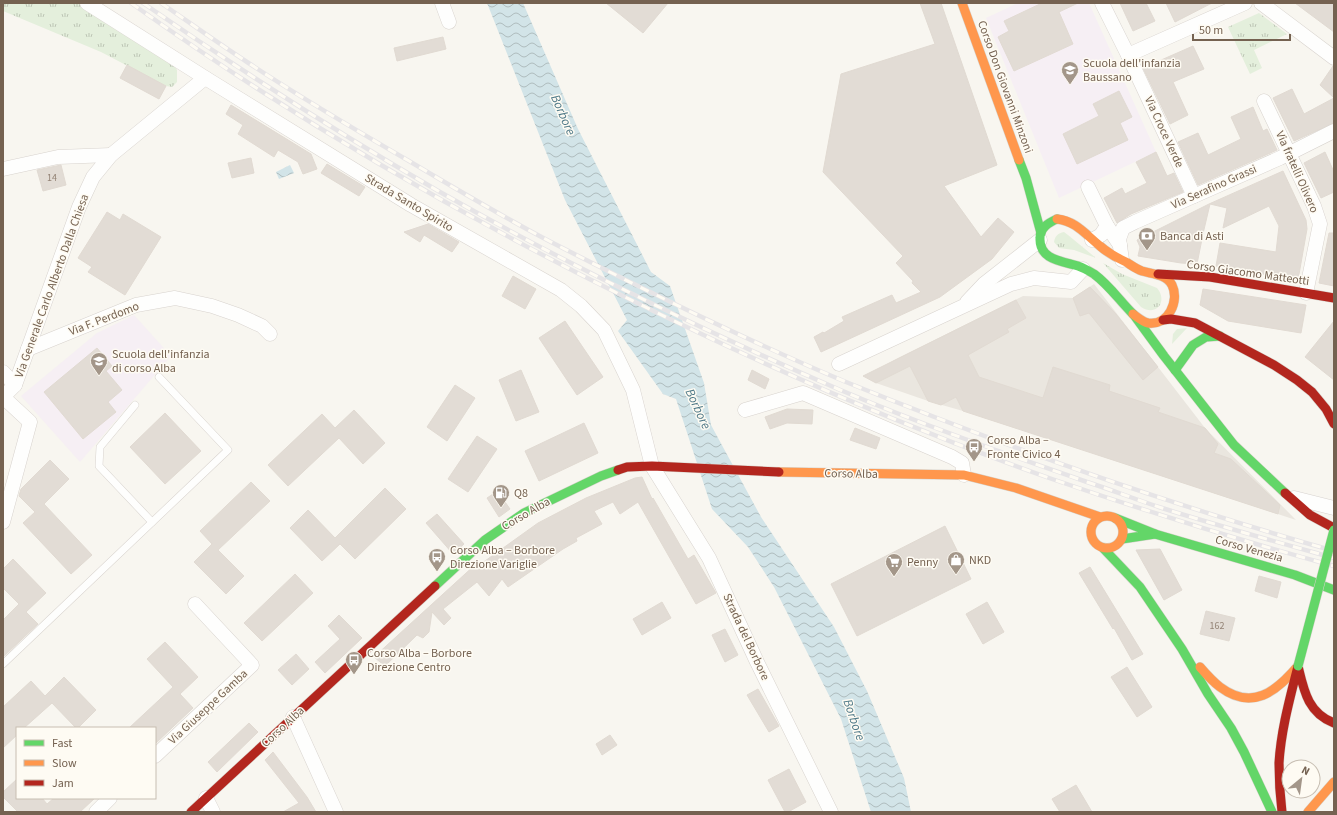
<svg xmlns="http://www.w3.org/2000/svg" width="1337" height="815" viewBox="0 0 1337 815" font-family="'Source Sans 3',sans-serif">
<defs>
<pattern id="grass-tufts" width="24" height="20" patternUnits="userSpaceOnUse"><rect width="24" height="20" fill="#e4efdc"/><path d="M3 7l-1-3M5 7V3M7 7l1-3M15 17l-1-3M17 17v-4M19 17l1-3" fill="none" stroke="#bdc5b5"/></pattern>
<pattern id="water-waves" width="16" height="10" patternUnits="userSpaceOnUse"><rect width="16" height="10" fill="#d2e4e8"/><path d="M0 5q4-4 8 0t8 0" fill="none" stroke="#afbcbe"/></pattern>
</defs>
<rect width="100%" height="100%" fill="#f8f6f0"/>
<polygon fill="#eae6df" points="1094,284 1205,428 1296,520 963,411 928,401 876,383 866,376 898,358 1023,296 1073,298"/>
<g fill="#f6eff4">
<polygon points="1018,3 1089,3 1156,152 1059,198 986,18"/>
<polygon points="134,315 171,356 80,462 21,396 97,333"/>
</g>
<g fill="url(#grass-tufts)">
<polygon points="3,3 80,3 173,64 177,70 177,82 172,87 166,86 101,52 3,11"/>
<polygon points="1259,13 1287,34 1254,50 1262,68 1250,74 1228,27"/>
<path d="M1064,232L1068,235L1096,258L1074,250L1059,248L1054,242C1055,236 1058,233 1064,232Z"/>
<path d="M1103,263L1122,274L1157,288C1168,301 1157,317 1141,307Z"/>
<polygon points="1187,328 1172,344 1173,334 1177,329"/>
</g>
<g fill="url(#water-waves)">
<polygon points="487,3 523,3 578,129 651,272 670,286 704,383 711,425 761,517 834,627 867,691 904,778 911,812 871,812 841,719 774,587 748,547 712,509 676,399 663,394 618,331 627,320 565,200"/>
<polygon points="290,165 294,173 279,179 276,172"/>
</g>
<g fill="#e2dcd5" stroke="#e1dad2">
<polygon points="606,3 668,3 643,33"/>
<polygon points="920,3 941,3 997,165 944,186 981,237 998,218 1014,232 992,259 940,297 821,352 814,337 823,332 824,333 844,321 842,317 892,295 896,303 921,292 912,283 913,281 896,263 903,256 823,172 841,74 935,44"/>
<polygon points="1042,3 1078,3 1059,12 1073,44 1014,71 998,37 1009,31 1004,21"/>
<polygon points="1120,3 1146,3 1155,21 1133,31"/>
<polygon points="1166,3 1212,3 1175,22"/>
<polygon points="1295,3 1334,3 1334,32"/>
<polygon points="443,37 446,49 397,61 394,48"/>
<polygon points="1193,46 1204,69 1173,82 1188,115 1170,124 1143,68"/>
<polygon points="127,65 166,86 159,99 120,78"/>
<polygon points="1333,66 1334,66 1334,98 1320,85"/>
<polygon points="1292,89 1304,114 1334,98 1334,123 1294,141 1273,98"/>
<polygon points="1119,91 1132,117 1120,123 1128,140 1077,164 1063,134 1099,116 1093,104"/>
<polygon points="231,105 311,154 317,169 303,174 298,162 278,150 274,157 238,134 243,125 226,114"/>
<polygon points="1253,107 1263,131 1267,129 1277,150 1198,185 1178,142 1198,133 1208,155 1241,139 1231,117"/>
<polygon points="1156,152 1167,176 1174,173 1183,192 1131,214 1117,223 1104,198 1122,188 1125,194 1147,183 1136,162"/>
<polygon points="1325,152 1334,172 1334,192 1321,198 1304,163"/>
<polygon points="251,158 254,173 232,178 228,163"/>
<polygon points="327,164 365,187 359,196 321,173"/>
<polygon points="61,165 66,185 43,191 37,170"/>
<polygon points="1283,171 1306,220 1307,229 1298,280 1216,266 1220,243 1276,252 1279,226 1269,206 1223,228 1227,208 1210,204 1202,238 1201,239 1202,239 1197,264 1181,263 1138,256 1140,247 1137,240 1209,204"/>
<polygon points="107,212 120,220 123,214 161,237 125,295 88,272 92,267 78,258"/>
<polygon points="428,224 459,242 452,252 424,235 420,242 404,232"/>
<polygon points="1329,233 1334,233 1334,286 1319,283"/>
<polygon points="513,276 536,289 525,309 502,296"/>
<polygon points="1090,287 1116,314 1158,367 1143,380 1089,313 1080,316 1073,298"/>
<polygon points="1203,289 1306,305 1301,333 1228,321 1200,305"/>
<polygon points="1016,300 1026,318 1007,329 1009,332 968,355 979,377 1043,398 1053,367 1110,385 1109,391 1160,408 1158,412 1205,428 1218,444 1214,453 1231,459 1280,505 1278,514 963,411 956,397 941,405 928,401 910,366 876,383 863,376"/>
<polygon points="565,321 603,377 577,395 539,338"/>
<polygon points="1334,321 1334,380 1305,357"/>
<polygon points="97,348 112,366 106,371 122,390 108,402 116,412 83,439 44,392"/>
<polygon points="521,370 539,412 516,421 499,380"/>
<polygon points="752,370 769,379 765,389 748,380"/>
<polygon points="455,385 475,398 447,441 427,427"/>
<polygon points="787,409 813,410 812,424 787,423 770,429 765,417"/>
<polygon points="354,410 385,443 363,464 339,438 288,486 268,465 322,414 335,428"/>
<polygon points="165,413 201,451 165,484 130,447"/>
<polygon points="584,423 598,453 539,481 525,451"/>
<polygon points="855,428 880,438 876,449 850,440"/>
<polygon points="477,436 497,449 468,492 448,479"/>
<polygon points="50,460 69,479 44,504 92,555 71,574 23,523 35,512 19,496 21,489"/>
<polygon points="642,477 652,499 653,498 688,559 694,555 716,593 696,604 638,502 620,514 613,502 594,511 602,524 576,538 577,541 563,549 508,587 502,579 489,596 477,582 443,609 451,618 444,625 432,612 429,632 423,638 417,635 385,666 374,657 476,564 478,566 538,523 586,498 635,478"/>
<polygon points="251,482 270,501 218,550 244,576 226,594 194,562 212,544 200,531"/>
<polygon points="385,488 406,509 355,559 340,544 322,561 290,528 308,510 335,538"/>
<polygon points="496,492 501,500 503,499 510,509 499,517 487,498"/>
<polygon points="437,514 464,544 453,554 426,523"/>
<polygon points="945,526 971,579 857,636 831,584"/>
<polygon points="1160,549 1182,590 1164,600 1136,550"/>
<polygon points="13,559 46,593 26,612 38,624 3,657 3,620 19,604 3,588 3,569"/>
<polygon points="1090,567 1143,654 1132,660 1114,628 1113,629 1079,573"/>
<polygon points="295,574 313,593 262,641 244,623"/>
<polygon points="1259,576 1281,582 1277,598 1255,591"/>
<polygon points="662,602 671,618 642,635 633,619"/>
<polygon points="987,602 1004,632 983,644 966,614"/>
<polygon points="1206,611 1235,618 1229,641 1200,634"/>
<polygon points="339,615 362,638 325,673 315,662 340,639 328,626"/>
<polygon points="725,629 738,655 725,662 712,635"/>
<polygon points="165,642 198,677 180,694 193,708 155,744 155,728 129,728 173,687 147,659"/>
<polygon points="296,654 309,669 292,685 278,670"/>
<polygon points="1127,667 1152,707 1137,717 1111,677"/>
<polygon points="64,677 96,710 78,728 76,728 52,703 24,728 17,728 17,735 3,748 3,707 31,681 45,696"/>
<polygon points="758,689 779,726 769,732 747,695"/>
<polygon points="249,723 258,732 217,772 208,762"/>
<polygon points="610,735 617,745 602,755 596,744"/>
<polygon points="273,752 307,797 316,812 283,812 299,803 265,760"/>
<polygon points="789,769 806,802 788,812 785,812 768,780"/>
<polygon points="17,779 17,798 42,798 47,804 54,798 95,798 80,812 18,812 3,797 3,792"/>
<polygon points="1076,785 1092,812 1060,812 1052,799"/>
</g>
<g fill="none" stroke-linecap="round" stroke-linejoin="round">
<defs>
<g id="lane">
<polyline points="135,405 100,447 99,466 152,522"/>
<polyline points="3,664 228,450 159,377"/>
</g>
<g id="street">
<polyline points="87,3 207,79 411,205 561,290 581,306 604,330 633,390 652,466 709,558 757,662 831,812"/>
<polyline points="442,3 449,22"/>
<polyline points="1102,3 1128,55 1194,196"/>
<polyline points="1261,3 1334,58"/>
<polyline points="1128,55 1245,3"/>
<polyline points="1264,101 1314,206 1320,224 1306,293"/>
<polyline points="3,169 58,157 111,155"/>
<polyline points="1088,187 1107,226"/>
<polyline points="1092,240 1101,235 1107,226 1120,245"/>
<polyline points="1122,260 1119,239 1123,228 1135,222 1280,158 1334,131"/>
<polyline points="967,302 984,284 1040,240"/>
<polyline points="28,349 136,305 175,298 212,306 238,315 262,326 270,334"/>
<polyline points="839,364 1011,284 1034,278 1071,282 1083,269"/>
<polyline points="3,372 15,385"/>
<polyline points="3,397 15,385 79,207 93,177 111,155 205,78"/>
<polyline points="745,410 803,393 952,457 962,463 964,475"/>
<polyline points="1294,498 1334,508"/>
<polyline points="3,522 30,422 3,397"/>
<polyline points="293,717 336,812"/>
<polyline points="155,756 252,665 195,604"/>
<polyline points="206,798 213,812"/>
<polyline points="96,812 110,798"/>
</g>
<g id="fast">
<polyline points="1019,160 1026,178 1041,233"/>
<path d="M1057,219C1048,223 1040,228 1040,238C1039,260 1062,261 1078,266C1084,268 1089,271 1094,274C1109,285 1120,301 1133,314"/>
<polyline points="1134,315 1164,356 1234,445 1285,493"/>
<polyline points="1175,370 1193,345 1206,337 1220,336"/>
<polyline points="1115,518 1155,534 1122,539"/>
<polyline points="1155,534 1295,575 1334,590"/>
<polyline points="1103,548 1140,587 1182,649 1208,694 1231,728 1244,752 1272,812"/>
<polyline points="435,586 485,540 524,513 601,476 618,470"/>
</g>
<g id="slow">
<polyline points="962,3 1019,160"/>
<path d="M1057,219C1076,221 1086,235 1100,246C1108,253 1117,258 1126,262C1131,265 1136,269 1142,271C1152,274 1166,274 1172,285C1180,301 1168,326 1148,323C1143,322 1137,317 1133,314"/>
<polyline points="779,472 964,475 1016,488 1100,517"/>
<circle cx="1107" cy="532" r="16"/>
<path d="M1200,667C1206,674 1212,681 1220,687C1252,711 1276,692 1298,666"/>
<polyline points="1308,812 1334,782"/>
</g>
<g id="jam">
<polyline points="1158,274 1210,277 1334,298"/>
<polyline points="1163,320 1171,319 1195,323 1274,365 1297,380 1312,392 1326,409 1334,424"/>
<polyline points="618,470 627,467 652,466 779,472"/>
<polyline points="1285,493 1310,515 1334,528"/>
<path d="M1298,666C1304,691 1308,713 1334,723"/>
<polyline points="191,812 435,586"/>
<path d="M1282,812C1280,796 1279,779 1279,763C1281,730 1290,698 1298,666"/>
</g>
</defs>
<use href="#lane" stroke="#d8d3ce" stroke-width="8"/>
<use href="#street" stroke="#d8d3ce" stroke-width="15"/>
<use href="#fast" stroke="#d6d2cb" stroke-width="10"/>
<use href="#slow" stroke="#d6d2cb" stroke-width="10"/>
<use href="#jam" stroke="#d6d2cb" stroke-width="10"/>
<use href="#lane" stroke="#fefefd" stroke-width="7"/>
<use href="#street" stroke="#fefefd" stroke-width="14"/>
<use href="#fast" stroke="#63d668" stroke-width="9"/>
<use href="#slow" stroke="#ff974d" stroke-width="9"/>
<use href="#jam" stroke="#b3261e" stroke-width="9"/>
<defs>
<g id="rail">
<path d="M131,3C308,129 497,237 693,330C810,386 930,436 1052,479C1145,511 1239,540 1334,566"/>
<path d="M143,3C240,70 338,133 440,192C568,265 702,330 838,389C920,424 1003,453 1087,482C1112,490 1137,500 1162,508C1219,526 1277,542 1334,558"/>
<path d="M161,3C190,23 218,43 247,62C300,97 354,129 409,161C456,189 503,217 551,242C648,292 746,340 846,382C1006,447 1168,504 1334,551"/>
</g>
</defs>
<use href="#rail" stroke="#e6e4e6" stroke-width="4.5"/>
<use href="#rail" stroke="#fefbf3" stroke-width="3" stroke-dasharray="9" stroke-linecap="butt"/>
<defs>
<polyline id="fast-bridge" points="1298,666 1334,530"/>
</defs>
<use href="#fast-bridge" stroke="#d9d3cd" stroke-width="10" stroke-linecap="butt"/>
<use href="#fast-bridge" stroke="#63d668" stroke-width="9"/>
</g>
<defs>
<symbol id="school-pin" viewBox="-11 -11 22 30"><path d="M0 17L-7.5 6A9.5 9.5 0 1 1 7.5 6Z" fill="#a39689" stroke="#fefbf3"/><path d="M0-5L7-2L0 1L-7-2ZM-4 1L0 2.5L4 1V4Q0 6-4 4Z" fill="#fff"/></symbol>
<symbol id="bank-pin" viewBox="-11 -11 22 30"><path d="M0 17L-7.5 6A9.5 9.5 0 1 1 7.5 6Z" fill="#a39689" stroke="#fefbf3"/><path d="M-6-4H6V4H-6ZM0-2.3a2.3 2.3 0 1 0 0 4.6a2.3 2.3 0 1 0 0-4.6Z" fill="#fff"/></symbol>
<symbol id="bus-pin" viewBox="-11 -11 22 30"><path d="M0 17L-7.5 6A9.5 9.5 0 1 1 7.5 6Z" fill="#a39689" stroke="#fefbf3"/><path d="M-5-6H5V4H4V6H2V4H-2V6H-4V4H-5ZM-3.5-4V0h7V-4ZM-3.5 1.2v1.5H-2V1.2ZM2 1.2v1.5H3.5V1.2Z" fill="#fff"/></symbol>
<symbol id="fuel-pin" viewBox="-11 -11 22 30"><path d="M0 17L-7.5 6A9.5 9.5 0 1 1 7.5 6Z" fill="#a39689" stroke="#fefbf3"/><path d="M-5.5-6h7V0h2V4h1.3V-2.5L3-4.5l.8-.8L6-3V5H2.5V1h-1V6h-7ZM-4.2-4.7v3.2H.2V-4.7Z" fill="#fff"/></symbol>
<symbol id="shop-pin" viewBox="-11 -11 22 30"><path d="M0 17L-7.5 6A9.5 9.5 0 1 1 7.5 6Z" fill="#a39689" stroke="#fefbf3"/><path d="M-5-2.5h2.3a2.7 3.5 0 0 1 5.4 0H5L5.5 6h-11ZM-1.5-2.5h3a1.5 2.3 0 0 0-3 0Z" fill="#fff"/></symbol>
<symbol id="supermarket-pin" viewBox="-11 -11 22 30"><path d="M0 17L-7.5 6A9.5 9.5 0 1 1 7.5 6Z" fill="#a39689" stroke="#fefbf3"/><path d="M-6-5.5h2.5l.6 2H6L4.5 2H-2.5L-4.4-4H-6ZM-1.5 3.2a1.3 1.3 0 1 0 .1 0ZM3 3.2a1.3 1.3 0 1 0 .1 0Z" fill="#fff"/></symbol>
</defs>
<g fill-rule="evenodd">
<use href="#school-pin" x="1060" y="60" width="20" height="27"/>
<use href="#bank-pin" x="1137" y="226" width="20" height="27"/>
<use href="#school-pin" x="89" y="351" width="20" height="27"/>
<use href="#bus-pin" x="964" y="437" width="20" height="27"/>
<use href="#fuel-pin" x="491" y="483" width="20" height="27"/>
<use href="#bus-pin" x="427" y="547" width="20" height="27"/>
<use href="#shop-pin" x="946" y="550" width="20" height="27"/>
<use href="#supermarket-pin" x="884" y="552" width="20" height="27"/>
<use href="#bus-pin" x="344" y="650" width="20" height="27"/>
</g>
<g text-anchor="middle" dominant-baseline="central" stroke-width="3" stroke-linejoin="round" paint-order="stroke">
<g font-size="10" fill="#938375">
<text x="52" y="178">14</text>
<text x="1217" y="626">162</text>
</g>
<g font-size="12" fill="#756251" stroke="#fefbf3" text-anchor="start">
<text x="1083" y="63">Scuola dell'infanzia<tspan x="1083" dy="14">Baussano</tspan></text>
<text x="1160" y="236">Banca di Asti</text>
<text x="112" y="354">Scuola dell'infanzia<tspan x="112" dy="14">di corso Alba</tspan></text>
<text x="987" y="440">Corso Alba –<tspan x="987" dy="14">Fronte Civico 4</tspan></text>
<text x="514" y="493">Q8</text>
<text x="450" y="550">Corso Alba – Borbore<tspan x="450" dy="14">Direzione Variglie</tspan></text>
<text x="969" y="560">NKD</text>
<text x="907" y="562">Penny</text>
<text x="367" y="653">Corso Alba – Borbore<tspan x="367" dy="14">Direzione Centro</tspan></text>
</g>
<g font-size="12" fill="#756251" stroke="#fefbf3">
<text transform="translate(1005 87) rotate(70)">Corso Don Giovanni Minzoni</text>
<text transform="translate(1164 132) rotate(65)">Via Croce Verde</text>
<text transform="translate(1297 172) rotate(66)">Via fratelli Olivero</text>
<text transform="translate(1214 187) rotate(-24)">Via Serafino Grassi</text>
<text transform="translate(409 203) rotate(31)">Strada Santo Spirito</text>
<text transform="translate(1248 273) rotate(8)">Corso Giacomo Matteotti</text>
<text transform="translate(52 286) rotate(-70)">Via Generale Carlo Alberto Dalla Chiesa</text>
<text transform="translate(104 319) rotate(-21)">Via F. Perdomo</text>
<text transform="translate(851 474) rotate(1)">Corso Alba</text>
<text transform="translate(526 514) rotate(-30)">Corso Alba</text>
<text transform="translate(1249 549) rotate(16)">Corso Venezia</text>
<text transform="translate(746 637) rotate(65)">Strada del Borbore</text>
<text transform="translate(208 707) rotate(-43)">Via Giuseppe Gamba</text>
<text transform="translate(283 727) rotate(-43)">Corso Alba</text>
</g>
<g font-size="13" font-style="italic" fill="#4c7786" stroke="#fefbf3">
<text transform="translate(563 115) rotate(66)">Borbore</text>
<text transform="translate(698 409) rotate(65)">Borbore</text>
<text transform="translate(854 720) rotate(71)">Borbore</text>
</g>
</g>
<rect width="1337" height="815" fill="none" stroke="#756251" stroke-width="8"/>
<rect x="16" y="727" width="140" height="72" fill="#fefbf3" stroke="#c7beb2"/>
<rect x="24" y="740" width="20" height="6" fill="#63d668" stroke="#c7beb2"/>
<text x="52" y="747" font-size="12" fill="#756251">Fast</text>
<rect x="24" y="760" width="20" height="6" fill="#ff974d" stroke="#c7beb2"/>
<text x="52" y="767" font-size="12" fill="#756251">Slow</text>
<rect x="24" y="780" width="20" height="6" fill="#b3261e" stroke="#c7beb2"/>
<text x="52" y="787" font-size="12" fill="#756251">Jam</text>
<g transform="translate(1301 779) rotate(29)"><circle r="19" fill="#fefbf3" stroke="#c7beb2"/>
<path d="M0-3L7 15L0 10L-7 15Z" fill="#a39689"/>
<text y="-6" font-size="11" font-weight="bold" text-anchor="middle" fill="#756251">N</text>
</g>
<path d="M1193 34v6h97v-6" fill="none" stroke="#756251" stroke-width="2"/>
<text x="1199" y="34" font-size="12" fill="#756251" stroke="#fefbf3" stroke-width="3" paint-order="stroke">50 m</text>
</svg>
